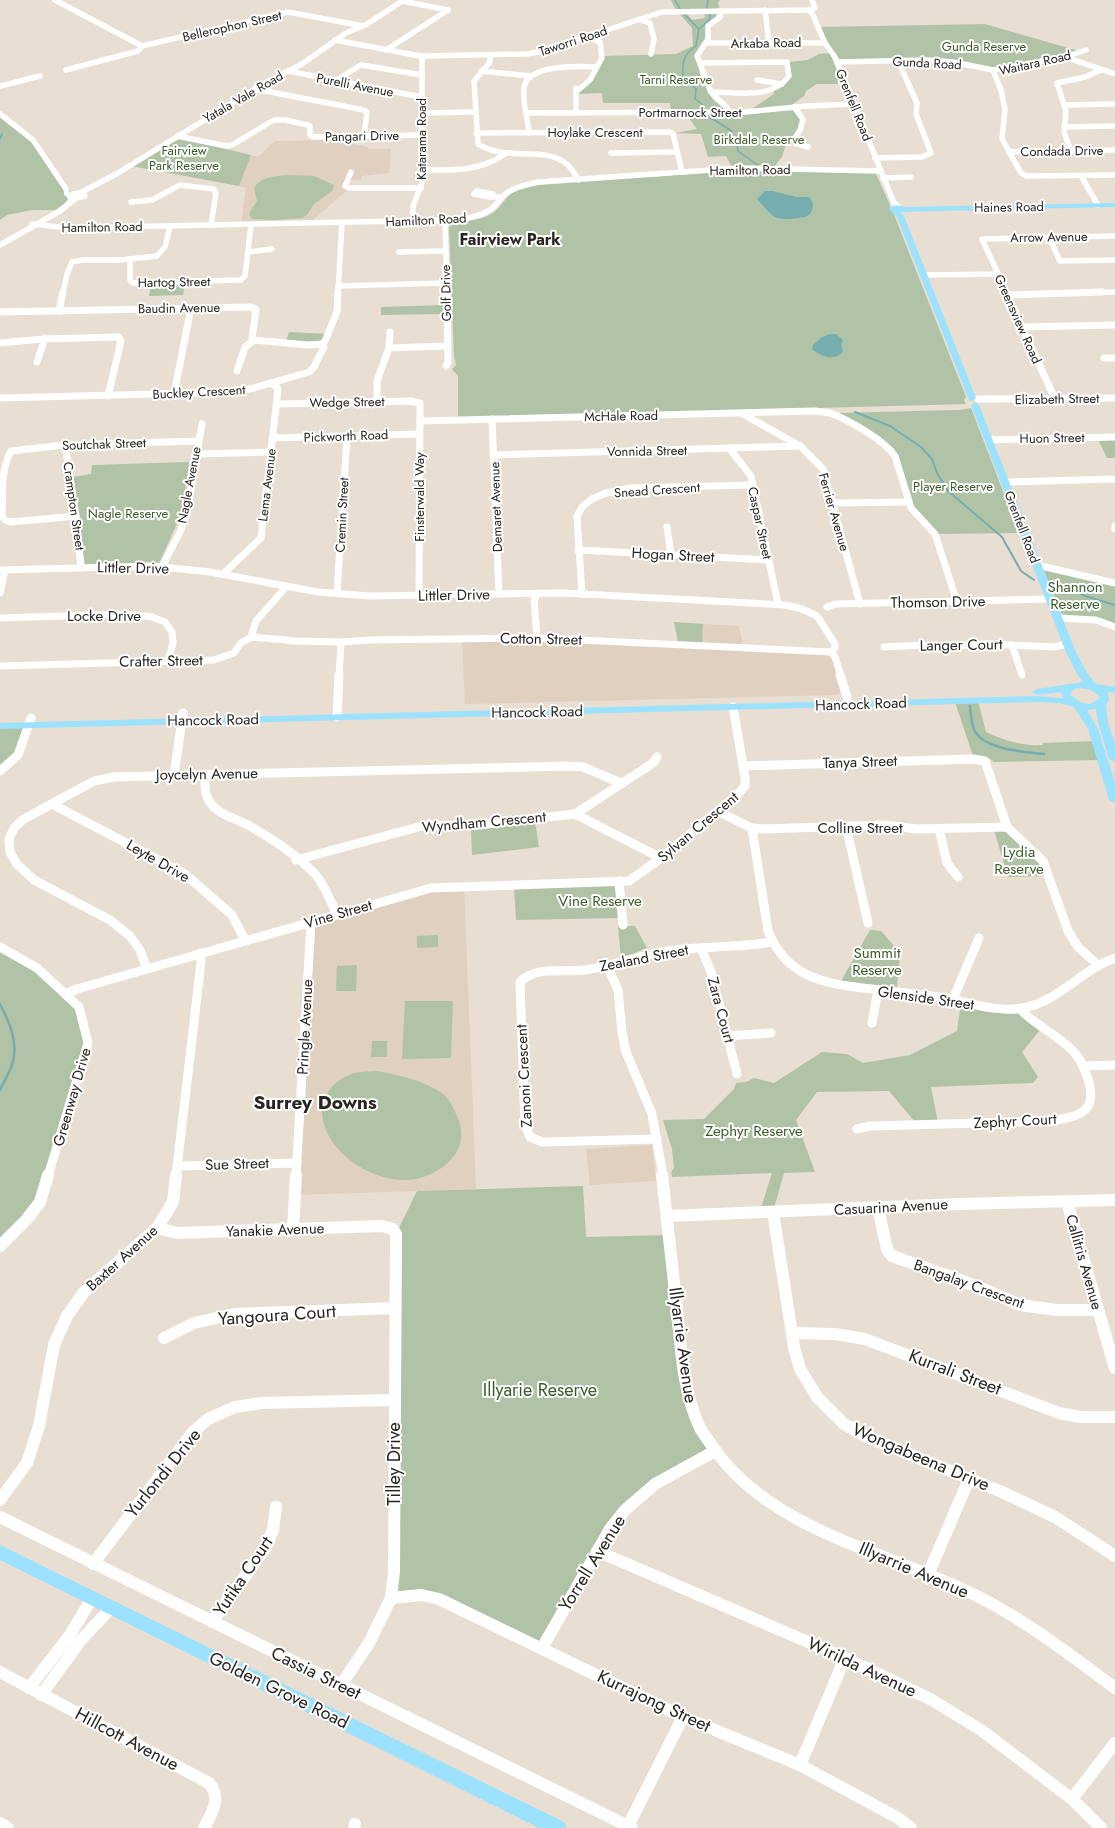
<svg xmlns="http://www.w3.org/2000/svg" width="1115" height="1828" viewBox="0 0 1115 1828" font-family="Jost,sans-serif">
<rect width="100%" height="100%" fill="#e8ded2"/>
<g fill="#dfd0bf">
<polygon points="334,140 368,147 368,149 391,149 389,173 362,176 361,180 347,180 345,186 353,189 345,192 309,223 241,225 246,188 239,186 251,155 258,157 275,141"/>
<polygon points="703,624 739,626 743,646 702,643"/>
<polygon points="529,639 831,655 842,691 841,693 835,695 465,704 462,640"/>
<polygon points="464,886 476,1189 295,1195 311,922 431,888"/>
<polygon points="652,1145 656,1181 590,1185 586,1149"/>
</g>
<g fill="#b0c3a6">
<polygon points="671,0 720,0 718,3 720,10 676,10"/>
<path d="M704,11L717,13C717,15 706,40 704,43C701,48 696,51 694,56L699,66V72L708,92L714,101L724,108L723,110L671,111L670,103H603L602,93L578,94L604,56L676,54L693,46L692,28L678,12H686L692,20L705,18Z"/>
<polygon points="985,24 1079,51 1064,57 991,69 951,61 839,59 827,43 820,27"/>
<polygon points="830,53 842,84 817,84 806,91 804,96 794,103 794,106 750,110 774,94 773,91 788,81 789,62 808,60 819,54"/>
<polygon points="794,110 801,119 798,130 791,139 794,144 786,144 782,157 774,167 732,167 726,156 708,157 701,134 675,133 697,129 685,113"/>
<polygon points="0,114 40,148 70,191 71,194 64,204 55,210 32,210 7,215 0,220"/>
<polygon points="176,138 226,147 226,149 251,155 239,186 131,166"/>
<path d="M761,169L873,173L876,174L890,205V210L893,212L966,397L964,400L966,404L458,418V376L452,369L456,365L454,356L449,227C457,218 474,221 485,217C501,212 505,194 518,189C524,186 533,186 540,185Z"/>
<path d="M290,175L314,176L334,185L333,190L314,204L307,215L302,218L274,220L252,219L249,215L251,210L257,201L254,188C261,176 277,176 290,175Z"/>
<polygon points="185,283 183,295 149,296 151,284"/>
<polygon points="443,305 443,314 381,315 381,307"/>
<polygon points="289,332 329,334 325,341 285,343"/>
<polygon points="971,408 1019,533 937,534 913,507 894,449 879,436 837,413 959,410"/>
<polygon points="1115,438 1115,458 1107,458 1098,439"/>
<polygon points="189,462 182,513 158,565 85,565 73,477 91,474 92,465"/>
<polygon points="1043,569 1115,584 1115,625 1062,614"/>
<polygon points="674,622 703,624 702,643 678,642"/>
<path d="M978,701L986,732C1006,741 1021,746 1043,745V743L1095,741L1101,760L994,762L987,757L973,756L955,702Z"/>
<polygon points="28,725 23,742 0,771 0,726"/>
<polygon points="535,822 539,847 472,855 471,829"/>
<polygon points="994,830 1007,832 1034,852 1046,876 1008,877"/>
<polygon points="611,885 615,887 620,918 516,920 514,888"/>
<polygon points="618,926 635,926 647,948 621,959"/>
<polygon points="870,930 881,931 900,953 897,988 841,981"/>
<polygon points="438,935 438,947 417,948 417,936"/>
<polygon points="0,947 37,968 79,1007 88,1047 36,1209 0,1246"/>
<polygon points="357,965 356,991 336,991 337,966"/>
<polygon points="405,1001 453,1001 451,1058 402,1059"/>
<polygon points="961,1002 1001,1013 1021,1014 1040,1030 1022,1052 1038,1077 1033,1083 931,1087 938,1123 915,1122 889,1091 817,1092 796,1120 815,1172 784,1173 774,1208 761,1208 772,1173 672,1177 671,1172 674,1168 672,1149 663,1120 704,1119 734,1089 736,1083 746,1082 754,1078 774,1083 822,1052 847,1054 863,1063 910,1055 957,1031"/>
<polygon points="372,1041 387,1041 387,1057 371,1057"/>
<path d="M376,1071C396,1074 429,1082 444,1095C450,1100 454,1109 457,1116C471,1147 449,1169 420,1178C383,1188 330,1158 323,1120C321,1111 322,1104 326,1096C332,1084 339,1079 352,1074C359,1071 369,1072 376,1071Z"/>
<polygon points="583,1186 586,1237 669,1235 685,1384 715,1451 625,1510 542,1648 439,1599 391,1598 396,1234 417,1191"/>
</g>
<g fill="#76adb0">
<path d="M765,191H773L796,197H809C815,202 814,214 805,217C799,218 782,221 775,217C768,213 763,205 757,199Z"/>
<path d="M830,334H836L843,340L841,345L843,352C834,361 821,357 812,349L813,345L822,337Z"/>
</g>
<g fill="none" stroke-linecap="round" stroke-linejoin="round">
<g stroke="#76adb0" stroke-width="1.5">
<polyline points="675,0 680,9"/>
<polyline points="707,8 708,0"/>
<polyline points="683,13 699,29"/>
<path d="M704,109L702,104L695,99L696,89L683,76C682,62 684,54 696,46L699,29L710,19V13"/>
<polyline points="706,115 732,131 731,135 737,144 738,151 759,166"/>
<polyline points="0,139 2,134"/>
</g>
<g stroke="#76adb0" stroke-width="2">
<polyline points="855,412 890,426 921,447 932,459 937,473 948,491 1002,537 1021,571 1034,580"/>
<polyline points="1054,582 1068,587 1082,595 1115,605"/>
</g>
<g stroke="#76adb0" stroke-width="2.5">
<path d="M970,706C971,715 971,726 976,733C988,750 1025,752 1044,754"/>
<path d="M0,1004C9,1022 18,1040 13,1061C11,1071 4,1081 0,1090"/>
</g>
<g stroke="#fff" stroke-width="5.5">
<polyline points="55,0 142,46 288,12 363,26"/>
<polyline points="765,10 769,44"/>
<polyline points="809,10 812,13 825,43 835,57 894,203 899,207"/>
<polyline points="720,11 720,17 708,26 708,39 697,56 711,92 727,108 728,112"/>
<polyline points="638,19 650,23 654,39 651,54"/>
<polyline points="335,40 420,56 527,54 539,52 662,12 809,10 815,8 812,0"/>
<polyline points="707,43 825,43"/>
<polyline points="386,50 448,10 402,1"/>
<polyline points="1086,50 1065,57 993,70 1001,90 1005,109 1002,139 1021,173 1026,176 1115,175"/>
<path d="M490,55V62L474,81L478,144C508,163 543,144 568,165C572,169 575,175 579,180"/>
<polyline points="1065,57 1115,74"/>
<polyline points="837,62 926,60 953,62 993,70"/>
<path d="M700,63L787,62L789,76C772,100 737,92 711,92"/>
<polyline points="66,70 138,51 142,46"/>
<polyline points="288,71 421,97"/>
<polyline points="481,71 531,76"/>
<polyline points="757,80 782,84"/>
<polyline points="335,81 361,65 422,75"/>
<polyline points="0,86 40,76"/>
<polyline points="576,88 576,112"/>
<polyline points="255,89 364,110 367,112 364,136"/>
<polyline points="576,92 590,80 602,58 600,42 587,36"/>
<polyline points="1064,105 1115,104"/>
<polyline points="794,107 803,119 800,130 794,139 798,144 808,147"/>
<polyline points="422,113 475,112"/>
<polyline points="527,113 745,112 807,106 853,104"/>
<polyline points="0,114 33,140 66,189 67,194 70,196"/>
<polyline points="1064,127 1115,126"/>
<polyline points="476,133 670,132 673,134 682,172"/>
<path d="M529,133C528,118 522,102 524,87C528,64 580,66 597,67"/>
<polyline points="177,136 226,146 232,145 274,120 285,120 308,125 310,126 310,135 313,137 421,135"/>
<polyline points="1071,151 1064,132 1066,111 1057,83 1085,77 1101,70"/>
<polyline points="1009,152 1115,150"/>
<polyline points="611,153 677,152"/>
<polyline points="875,158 922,157 931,153 916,114 917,103 898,61"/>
<path d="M422,170C452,170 479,172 505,154"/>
<polyline points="351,172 345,186 349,188 421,188"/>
<polyline points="1081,176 1098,205"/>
<polyline points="883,178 911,177"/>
<polygon points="80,193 85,196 76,198 70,197 73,194"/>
<polyline points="80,193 118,173 265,83 302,64 346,33 367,24 404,0"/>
<polyline points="494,196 493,194 477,191 474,194 489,197 501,197"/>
<polyline points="131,202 152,200 180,185 214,189 216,193 211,225"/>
<polyline points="413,221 413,206 422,183 422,56"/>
<polyline points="445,221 447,293"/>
<path d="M32,224L68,228L451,220C464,219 476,218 488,211C495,207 498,202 503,196C513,187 526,185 538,182L740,168L880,171"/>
<polyline points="1049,237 1060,261 1115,260"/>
<polyline points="0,245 60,211 76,198"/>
<polyline points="248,252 272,249"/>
<polyline points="399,252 445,251"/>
<polyline points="130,259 130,280 133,283 241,280 245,276 251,225"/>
<polyline points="925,275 998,274"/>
<polyline points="338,286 446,283"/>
<polyline points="63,293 67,274 72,262 83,260 120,260 157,256 165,247 170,226"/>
<polyline points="338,293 342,223"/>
<polyline points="1007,293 982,239 1115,236"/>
<polyline points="1066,293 1115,292"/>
</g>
<g stroke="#fff" stroke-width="7">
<polyline points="1006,292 1055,399"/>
<polyline points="1007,295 1102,292"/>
<polyline points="59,311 63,292"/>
<polyline points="0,312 250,307 256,309 252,338 254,340 308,345 322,344"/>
<polyline points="1022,327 1115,325"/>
<polyline points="0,343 43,339 119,337 121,341 108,396"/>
<polyline points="389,348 447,346"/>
<polyline points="1104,358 1115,358"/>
<polyline points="37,362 45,338"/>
<polyline points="446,366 448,363 447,292"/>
<polyline points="237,371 245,347 254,340"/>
<polyline points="174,394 191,308"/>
<polyline points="0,398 232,392 254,388 309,372 314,367 324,347 322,344 325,341 337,312 338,292"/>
<polyline points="978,399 1115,398"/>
<polyline points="377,402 377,381 389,348 390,332"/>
<polyline points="277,404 411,401 420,403 419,596"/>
<polyline points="741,413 800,446 823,469 860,604"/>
<polyline points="492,419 499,594"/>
<path d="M420,421L815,411C820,412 826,412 830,413C849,420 884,440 895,456L911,508L935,534L957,602"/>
<polyline points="273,438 419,434"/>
<polyline points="988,440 1115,437"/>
<polyline points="65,445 76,516 81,568"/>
<polyline points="730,449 751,476 778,604"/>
<polyline points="196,454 271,452"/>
<polyline points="494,455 800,446"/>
<polyline points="1005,482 1115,479"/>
<polyline points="832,503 908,502"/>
<path d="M76,516L11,522L5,520L2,516C3,494 0,471 11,451L65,445L198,441"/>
<polyline points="1115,526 1115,529"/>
<polyline points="667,527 671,555"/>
<polyline points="578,550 768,560"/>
<polyline points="1037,565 1115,583"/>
<polyline points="162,567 181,530 187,513 202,424"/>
<polyline points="0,570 152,566 210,572 318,592 370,596 563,593 786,605 802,609 817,616 835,644 835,648 831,652 835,657 841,676"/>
<polyline points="223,574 261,538 278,390 277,387 271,383"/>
<polyline points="0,593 5,570"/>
<polyline points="337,593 347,436"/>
<polyline points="537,593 534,601 537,638"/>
<polyline points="582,594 577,516 582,507 592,499 606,493 631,488 752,485"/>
<polyline points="827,607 835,604 1050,599"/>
<polyline points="0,618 125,614 152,617 165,622 172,632 173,643 168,661"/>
<polyline points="1057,618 1096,620 1115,627"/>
<polyline points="251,637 256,621 286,587"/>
<polyline points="1012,645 1022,675"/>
<polyline points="884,647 922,645 934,647 986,644 1054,647 1068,644"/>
<polyline points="0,666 214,660 234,653 241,643 251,637 296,641 341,642 370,640 537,638 831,652"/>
<polyline points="339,676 341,642"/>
</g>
<g stroke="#fff" stroke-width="9">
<polyline points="840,675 847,697"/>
<polyline points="337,717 339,675"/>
<polyline points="743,766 973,759 985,761 1007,827 1043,861 1068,931 1078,947 1097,964"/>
<polyline points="0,771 18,755 31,718"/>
<polyline points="174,775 183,713"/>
<path d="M205,775C205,784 204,794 210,802C218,815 235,818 248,825C271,838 297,855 315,874C325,885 330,901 337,914"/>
<polyline points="52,804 185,874 232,915 245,940"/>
<polyline points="717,811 752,828 764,829 884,825 917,829 1007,827"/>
<polyline points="575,814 661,858"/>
<polyline points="846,826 868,923"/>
<path d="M752,828L768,931C787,979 827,984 872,989C894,992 917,994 939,997C966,1001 994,1013 1022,1008C1057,1003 1081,970 1115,958"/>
<polyline points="939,829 947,863 958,877"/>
<polyline points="296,860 422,826 477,825 575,814 653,763 657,757"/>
<polyline points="619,881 623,925"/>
<polyline points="0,947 37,968 79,1007 88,1043 48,1176"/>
<polyline points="701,948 711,972 737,1074"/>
<polyline points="607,965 618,990 622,1032 626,1052 652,1114 663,1176"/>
<polyline points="147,969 140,950 130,936 110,920 34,880 17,864 10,852 9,839 14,828 24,819 94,781 114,777 568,766 583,767 621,783"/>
<polyline points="65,994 77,989 431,888 629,881 661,858 737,795 745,786 745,777 733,707"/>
<polyline points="953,999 979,938"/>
<polyline points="872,1023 878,990"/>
<polyline points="728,1036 771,1033"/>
<polyline points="1083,1066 1115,1065"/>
<path d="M857,1129L870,1126L1050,1121C1061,1119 1076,1118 1085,1110C1099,1098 1084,1062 1073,1051C1058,1035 1036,1026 1020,1009"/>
<path d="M657,1139L542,1142L530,1137L525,1125L520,982C537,965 563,973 584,970C612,967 639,955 668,951C702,946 737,948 771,942"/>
<polyline points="177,1166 297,1163"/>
<polyline points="176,1176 201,962 200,953"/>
<polyline points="296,1176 311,922"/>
</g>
<g stroke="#fff" stroke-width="12">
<path d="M662,1175C667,1220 672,1265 677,1310C681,1350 683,1392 700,1428C704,1435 709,1441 713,1447C771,1532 890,1552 977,1596C1027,1621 1070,1655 1115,1688"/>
<polyline points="1067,1202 1115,1368"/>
<polyline points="878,1208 887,1249 892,1256 979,1287 1020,1305 1057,1310 1098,1310"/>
<polyline points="773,1212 794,1347 800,1369 817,1397 844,1424 867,1437 1002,1492 1055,1517 1115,1556"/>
<polyline points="667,1216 960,1204 1115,1200"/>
<polyline points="157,1228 177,1233 382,1226 393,1229 396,1234 394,1572 391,1598 369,1643 341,1685"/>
<polyline points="293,1229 296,1175"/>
<polyline points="0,1246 26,1220 40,1202 48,1175"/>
<polyline points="793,1333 835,1334 865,1339 1059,1413 1080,1417 1115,1417"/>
<polyline points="164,1338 194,1323 235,1314 395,1308"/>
<polyline points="0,1500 27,1463 39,1426 54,1345 67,1316 84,1292 157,1228 173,1202 176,1175"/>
<polyline points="0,1517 632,1828"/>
<polyline points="597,1551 845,1658 932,1700 981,1730 1072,1799 1101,1828"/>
<polyline points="93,1564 193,1432 208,1419 235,1407 261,1403 394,1400"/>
<polyline points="928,1575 969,1479"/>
<polyline points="391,1598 421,1595 439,1599 683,1717 800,1765 898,1818 911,1828"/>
<polyline points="212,1622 266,1547 273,1530 276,1507"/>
<polyline points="542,1648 610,1529 625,1510 655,1484 715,1451"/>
<path d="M0,1672L209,1783C222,1798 212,1813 204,1828"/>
<polyline points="29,1688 70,1635 92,1598"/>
<polyline points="41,1695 81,1640 112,1607"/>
<polyline points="800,1765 845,1658"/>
<polyline points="1072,1799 1115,1743"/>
<polyline points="0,1823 8,1828"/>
<polyline points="628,1826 683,1717"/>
<polyline points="354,1828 355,1824"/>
</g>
<g fill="#9ce2ff" fill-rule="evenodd">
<path d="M1115,203V207L900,212L904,216L976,398L972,401L969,400L897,217L889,209C894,204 899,205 905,207Z"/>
<path d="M975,402L979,405L1075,650L1087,673L1096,684L1115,687V693L1108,692L1109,700L1106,704L1108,723L1115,743V762L1109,759L1098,723L1096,709L1087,710L1098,729L1115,782V803L1109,800L1088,729L1074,707L1058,703L1037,702L0,729V723L1037,696L1063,698L1061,692L1037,695L1032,692L1037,689L1083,682L1077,674L1065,650L971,405ZM1077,688L1088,689L1099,695V699L1090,704L1082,703L1071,695L1072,691Z"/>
<polygon points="0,1545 564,1822 567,1828 539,1828 0,1560"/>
</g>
</g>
<g text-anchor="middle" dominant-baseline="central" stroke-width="4" stroke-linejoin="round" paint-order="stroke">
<g font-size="13" fill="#282420" stroke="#fff">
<text transform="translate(232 26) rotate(-13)">Bellerophon Street</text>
<text transform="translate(573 41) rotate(-18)">Taworri Road</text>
<text transform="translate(766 43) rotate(-1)">Arkaba Road</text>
<text transform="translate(927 63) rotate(3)">Gunda Road</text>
<text transform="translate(1035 63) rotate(-13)">Waitara Road</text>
<text transform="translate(355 85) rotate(11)">Purelli Avenue</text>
<text transform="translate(243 97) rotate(-30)">Yatala Vale Road</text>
<text transform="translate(854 105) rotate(68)">Grenfell Road</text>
<text x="690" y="112">Portmarnock Street</text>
<text x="595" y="132">Hoylake Crescent</text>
<text transform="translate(362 136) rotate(-1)">Pangari Drive</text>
<text transform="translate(421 139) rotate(-90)">Katarama Road</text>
<text transform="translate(1062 151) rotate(-1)">Condada Drive</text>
<text transform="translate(750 170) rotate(-1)">Hamilton Road</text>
<text transform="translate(1009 207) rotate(-1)">Haines Road</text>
<text transform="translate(426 220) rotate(-3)">Hamilton Road</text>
<text transform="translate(102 227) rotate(-1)">Hamilton Road</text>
<text transform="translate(1049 237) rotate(-1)">Arrow Avenue</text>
<text transform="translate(174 282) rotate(-1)">Hartog Street</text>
<text transform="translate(446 293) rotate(-91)">Golf Drive</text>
<text transform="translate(179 308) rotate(-1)">Baudin Avenue</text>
<text transform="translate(1018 319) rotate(66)">Greensview Road</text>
<text transform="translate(199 392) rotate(-3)">Buckley Crescent</text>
<text transform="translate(1057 399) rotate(-1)">Elizabeth Street</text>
<text transform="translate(347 402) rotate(-1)">Wedge Street</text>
<text transform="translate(621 416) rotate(-1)">McHale Road</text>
<text transform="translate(346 436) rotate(-2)">Pickworth Road</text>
<text transform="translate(1052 438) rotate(-1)">Huon Street</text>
<text transform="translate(104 444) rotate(-2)">Soutchak Street</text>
<text transform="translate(647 451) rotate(-1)">Vonnida Street</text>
<text transform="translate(189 485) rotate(-79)">Nagle Avenue</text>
<text transform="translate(267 485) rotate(-83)">Lema Avenue</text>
<text transform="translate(657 490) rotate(-4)">Snead Crescent</text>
<text transform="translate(419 497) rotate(-90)">Finsterwald Way</text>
<text transform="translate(74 506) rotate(82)">Crampton Street</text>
<text transform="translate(496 507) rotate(-92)">Demaret Avenue</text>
<text transform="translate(834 512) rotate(74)">Ferrier Avenue</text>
<text transform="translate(342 515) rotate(-87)">Cremin Street</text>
<text transform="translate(760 523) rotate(78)">Caspar Street</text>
<text transform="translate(1022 527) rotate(69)">Grenfell Road</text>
</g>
<g font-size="13" fill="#3a5b27" stroke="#fff">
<text x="984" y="46">Gunda Reserve</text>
<text x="676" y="79">Tarni Reserve</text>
<text x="759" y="139">Birkdale Reserve</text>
<text x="184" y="150">Fairview<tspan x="184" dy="15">Park Reserve</tspan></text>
<text x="953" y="486">Player Reserve</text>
<text x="128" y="513">Nagle Reserve</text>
</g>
<g font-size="15" fill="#282420" stroke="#fff">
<text transform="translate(673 555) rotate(3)">Hogan Street</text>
<text transform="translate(133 568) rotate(1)">Littler Drive</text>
<text transform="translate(454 595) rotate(-1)">Littler Drive</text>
<text transform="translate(938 602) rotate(-1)">Thomson Drive</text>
<text x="104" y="616">Locke Drive</text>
<text transform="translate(541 639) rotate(1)">Cotton Street</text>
<text transform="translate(961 645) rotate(-1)">Langer Court</text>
<text transform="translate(161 661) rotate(-1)">Crafter Street</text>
<text transform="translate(861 704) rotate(-2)">Hancock Road</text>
<text transform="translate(537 712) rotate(-1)">Hancock Road</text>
<text transform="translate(213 720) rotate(-1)">Hancock Road</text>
<text transform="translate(860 762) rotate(-2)">Tanya Street</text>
<text transform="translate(207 774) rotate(-1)">Joycelyn Avenue</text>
<text transform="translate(484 822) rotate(-5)">Wyndham Crescent</text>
<text transform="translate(698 827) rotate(-40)">Sylvan Crescent</text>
<text x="860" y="828">Colline Street</text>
<text transform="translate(158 861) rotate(30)">Leyte Drive</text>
<text transform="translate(338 914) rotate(-16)">Vine Street</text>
<text transform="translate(644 958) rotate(-11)">Zealand Street</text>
<text transform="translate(926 998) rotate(8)">Glenside Street</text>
<text transform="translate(721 1010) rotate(75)">Zara Court</text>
<text transform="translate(305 1027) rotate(-87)">Pringle Avenue</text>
<text transform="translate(524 1076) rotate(-93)">Zanoni Crescent</text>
<text transform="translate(72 1097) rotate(-74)">Greenway Drive</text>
<text transform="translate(1015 1121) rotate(-3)">Zephyr Court</text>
<text transform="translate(237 1164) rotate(-2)">Sue Street</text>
<text transform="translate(891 1207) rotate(-3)">Casuarina Avenue</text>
<text transform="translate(275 1230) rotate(-2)">Yanakie Avenue</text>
<text transform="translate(122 1258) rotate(-42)">Baxter Avenue</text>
<text transform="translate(1084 1262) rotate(74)">Callitris Avenue</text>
<text transform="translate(969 1284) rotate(20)">Bangalay Crescent</text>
</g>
<g font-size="15" fill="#3a5b27" stroke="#fff">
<text x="1075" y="587">Shannon<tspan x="1075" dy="17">Reserve</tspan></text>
<text x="1019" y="852">Lydia<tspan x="1019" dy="17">Reserve</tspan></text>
<text x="600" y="901">Vine Reserve</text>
<text x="877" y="953">Summit<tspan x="877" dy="17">Reserve</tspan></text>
<text x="754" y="1131">Zephyr Reserve</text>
</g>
<g font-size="16" font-weight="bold" fill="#282420" stroke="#fff">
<text x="510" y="239">Fairview Park</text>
</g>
<g font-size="18" fill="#282420" stroke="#fff">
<text transform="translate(277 1315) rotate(-4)">Yangoura Court</text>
<text transform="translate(683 1345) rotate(82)">Illyarrie Avenue</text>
<text transform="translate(955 1372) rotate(21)">Kurrali Street</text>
<text transform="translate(921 1457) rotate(23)">Wongabeena Drive</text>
<text transform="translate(394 1464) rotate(-90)">Tilley Drive</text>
<text transform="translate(163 1473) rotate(-51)">Yurlondi Drive</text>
<text transform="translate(592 1563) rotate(-58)">Yorrell Avenue</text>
<text transform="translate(914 1570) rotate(23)">Illyarrie Avenue</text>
<text transform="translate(243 1576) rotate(-56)">Yutika Court</text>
<text transform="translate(862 1667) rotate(25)">Wirilda Avenue</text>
<text transform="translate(316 1673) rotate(26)">Cassia Street</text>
<text transform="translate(279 1690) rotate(26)">Golden Grove Road</text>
<text transform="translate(654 1701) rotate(25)">Kurrajong Street</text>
<text transform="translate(127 1739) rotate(28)">Hillcott Avenue</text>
</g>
<g font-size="18" fill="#3a5b27" stroke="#fff">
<text x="540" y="1390">Illyarie Reserve</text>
</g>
<g font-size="19" font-weight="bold" fill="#282420" stroke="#fff">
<text x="315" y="1102">Surrey Downs</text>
</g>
</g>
</svg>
